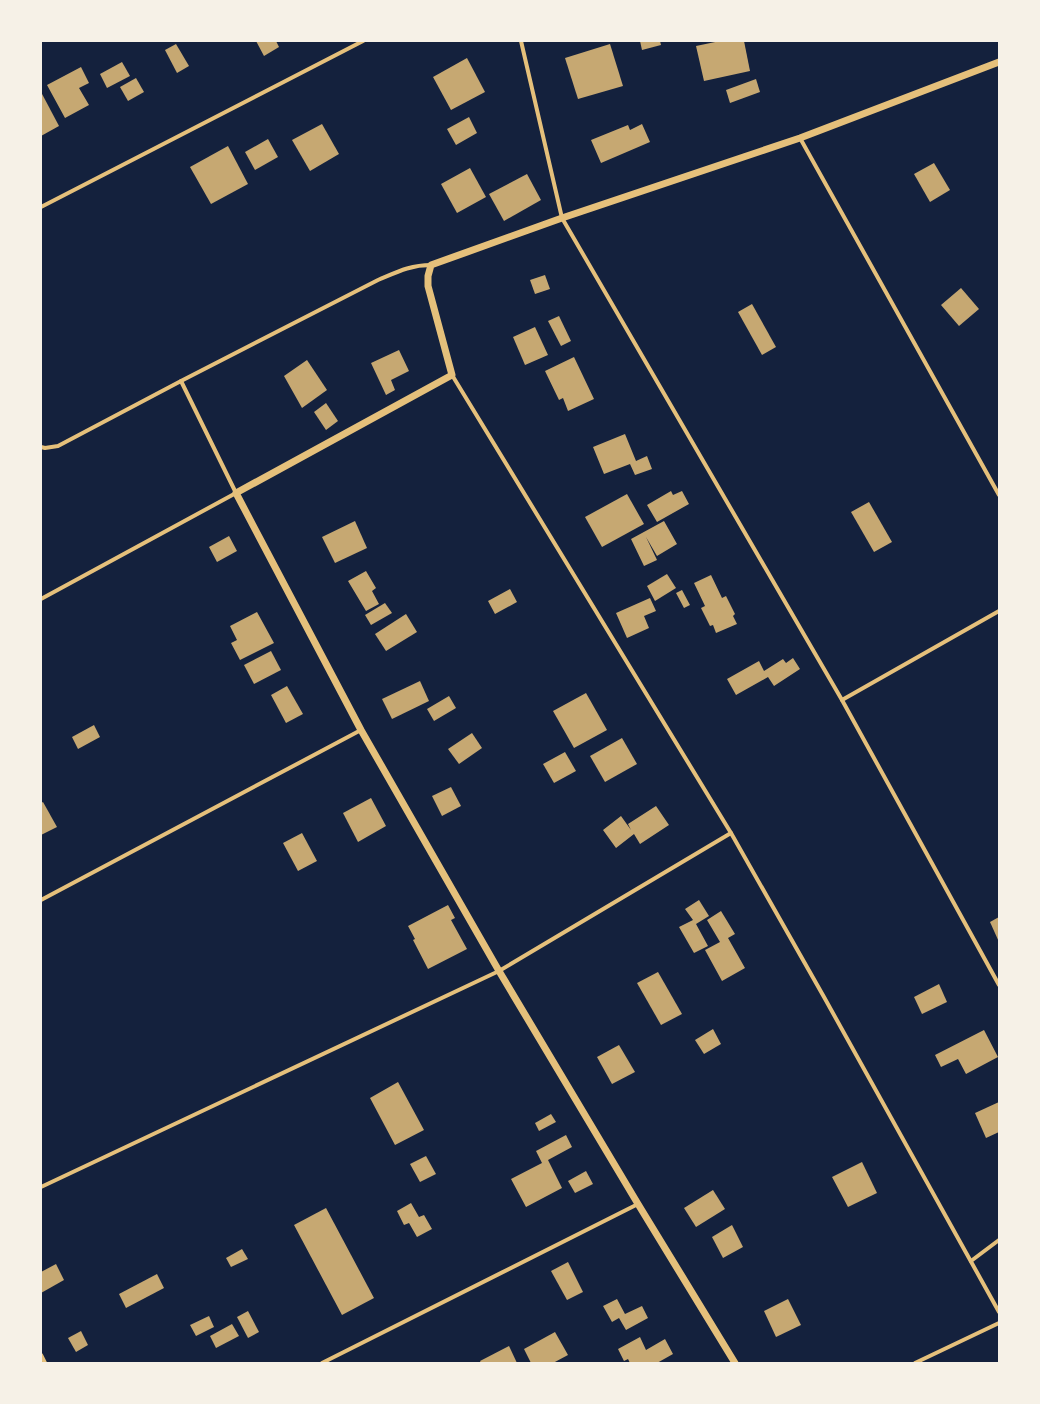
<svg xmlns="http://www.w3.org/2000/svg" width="1040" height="1404" viewBox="0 0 1040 1404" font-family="Cabin,sans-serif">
<rect width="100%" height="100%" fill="#14213d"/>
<g fill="#c6a872">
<polygon points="256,41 276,41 279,47 264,56"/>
<polygon points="640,41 660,41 661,45 642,50"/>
<polygon points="720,41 744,41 750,71 704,81 696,46"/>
<polygon points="176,44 189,66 177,73 165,50"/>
<polygon points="610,44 623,86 578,99 565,58"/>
<polygon points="467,58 485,92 451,110 433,77"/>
<polygon points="122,62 130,76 107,88 100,74"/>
<polygon points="81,67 89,83 79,88 89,105 65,118 47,85"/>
<polygon points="136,78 144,92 128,101 120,87"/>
<polygon points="756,79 760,92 730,103 726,90"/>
<polygon points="41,92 59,126 41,136"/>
<polygon points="469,117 477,133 456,145 447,129"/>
<polygon points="322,124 339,154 310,171 292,140"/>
<polygon points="642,124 650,142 601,163 591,140 628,125 630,130"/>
<polygon points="268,139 278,157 255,170 245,152"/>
<polygon points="228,146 248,184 211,204 190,167"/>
<polygon points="934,163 950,190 930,202 914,174"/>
<polygon points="470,168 486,197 457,213 441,184"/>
<polygon points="527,174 541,200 504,221 489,194"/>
<polygon points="545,275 550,289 535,294 530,280"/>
<polygon points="961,288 979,309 959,326 941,305"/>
<polygon points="752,304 776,347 762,355 738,312"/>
<polygon points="559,316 571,341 561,346 548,321"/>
<polygon points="535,327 548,355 525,365 513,337"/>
<polygon points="399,350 409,371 391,380 395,390 386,395 371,363"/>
<polygon points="574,357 594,399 568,411 563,398 559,400 545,371"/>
<polygon points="307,360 327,390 302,408 284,376"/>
<polygon points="326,403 338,421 326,430 314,412"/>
<polygon points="625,434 636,461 647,456 652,469 635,475 630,464 604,474 593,447"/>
<polygon points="671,491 673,495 682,491 689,504 657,522 647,505"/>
<polygon points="627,494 644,524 602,547 585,517"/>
<polygon points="869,502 892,542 874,552 851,512"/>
<polygon points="355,521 367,548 335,563 322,537"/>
<polygon points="664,521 677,544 657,556 646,537 657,560 644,566 631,539"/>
<polygon points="229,536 237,551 217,562 209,547"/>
<polygon points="366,571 376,588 372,591 379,604 366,611 348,581"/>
<polygon points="667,574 676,588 655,601 647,586"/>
<polygon points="711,575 722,598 726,596 735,614 733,616 737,624 716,633 713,625 710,626 701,608 705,606 694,583"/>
<polygon points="510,589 517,602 495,614 488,601"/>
<polygon points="682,590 690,605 684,608 676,593"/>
<polygon points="650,598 656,611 644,616 649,628 627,638 616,613"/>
<polygon points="385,603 392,613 371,625 365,615"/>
<polygon points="257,612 274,643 240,660 231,643 237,640 230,626"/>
<polygon points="406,614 417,632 386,651 375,634"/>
<polygon points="271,651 281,670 254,684 244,665"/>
<polygon points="793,658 800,669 774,686 768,677 736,695 727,679 759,661 764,671 783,659 786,663"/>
<polygon points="420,681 429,701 392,719 382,699"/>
<polygon points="287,686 303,714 286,723 271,695"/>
<polygon points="586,693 607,730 574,748 553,711"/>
<polygon points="449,696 456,708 434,721 427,709"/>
<polygon points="94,725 100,737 78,749 72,737"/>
<polygon points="472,733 482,748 459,764 448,749"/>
<polygon points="622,738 637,764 605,782 590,756"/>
<polygon points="565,752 576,771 554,783 543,764"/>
<polygon points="451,787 461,806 442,816 432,796"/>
<polygon points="371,798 386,826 358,842 343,813"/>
<polygon points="43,802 57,827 41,835 41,803"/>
<polygon points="656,806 669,825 640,844 634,834 616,848 603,830 621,816 631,830 628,824"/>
<polygon points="302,833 317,861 298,871 283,843"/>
<polygon points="699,900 709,916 696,924 708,946 694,953 679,927 693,920 685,909"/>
<polygon points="448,905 455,918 451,920 467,949 428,969 413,940 415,939 408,926"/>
<polygon points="721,911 735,934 728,938 745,968 722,981 705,950 720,942 707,920"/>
<polygon points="999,917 999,942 990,922"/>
<polygon points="658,972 682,1014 661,1025 637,983"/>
<polygon points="939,984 947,1002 922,1014 914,997"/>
<polygon points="713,1029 721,1044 704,1054 695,1040"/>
<polygon points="984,1030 998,1057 966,1074 958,1059 941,1067 935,1055"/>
<polygon points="619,1045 635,1072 612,1084 597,1057"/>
<polygon points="398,1082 424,1130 395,1145 370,1098"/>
<polygon points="999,1102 999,1132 986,1138 975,1113"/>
<polygon points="551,1114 556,1122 539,1131 535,1123"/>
<polygon points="566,1135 572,1147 548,1160 562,1188 526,1207 511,1179 542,1163 536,1151"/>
<polygon points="426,1156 436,1174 420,1182 410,1164"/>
<polygon points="862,1162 877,1193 848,1207 832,1177"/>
<polygon points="586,1171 593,1184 575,1193 568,1181"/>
<polygon points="713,1190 725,1209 696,1227 684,1208"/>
<polygon points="411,1203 419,1217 424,1215 432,1229 417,1237 409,1223 404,1225 397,1211"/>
<polygon points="326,1208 374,1298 342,1315 294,1225"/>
<polygon points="732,1225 743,1247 723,1258 712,1237"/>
<polygon points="242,1249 248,1259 231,1267 226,1258"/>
<polygon points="568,1262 583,1292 567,1300 551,1271"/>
<polygon points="56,1264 64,1280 41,1293 41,1272"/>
<polygon points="157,1274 164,1288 126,1308 119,1294"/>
<polygon points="617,1299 625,1314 642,1306 648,1318 626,1330 619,1318 612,1322 603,1306"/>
<polygon points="788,1299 801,1325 776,1337 764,1311"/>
<polygon points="248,1311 259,1332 248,1338 237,1317"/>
<polygon points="209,1316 214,1327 196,1336 190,1325"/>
<polygon points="232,1324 239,1336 216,1348 210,1336"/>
<polygon points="81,1331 88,1345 76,1352 68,1338"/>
<polygon points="555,1332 568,1355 553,1363 531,1363 524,1349"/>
<polygon points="640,1337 646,1350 665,1339 673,1354 657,1363 630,1363 628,1359 624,1361 618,1349"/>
<polygon points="509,1346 517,1363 481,1363 480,1361"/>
</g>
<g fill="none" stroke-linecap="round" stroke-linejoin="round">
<g stroke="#e5c07b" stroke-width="4">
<polyline points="521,41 562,218 842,700 999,985"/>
<polyline points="800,138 999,495"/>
<polyline points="41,207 363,41"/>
<polyline points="452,375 731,833 824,997 999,1312"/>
<path d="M41,447L45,448L58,446L181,381L378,280C397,272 410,265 431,265"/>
<polyline points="41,599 236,493 181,381"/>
<polyline points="842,700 999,611"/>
<polyline points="41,900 361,730"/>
<polyline points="41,1187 499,971 731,833"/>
<polyline points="971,1261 999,1240"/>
<polyline points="41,1355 45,1363"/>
<polyline points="322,1363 638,1204"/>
<polyline points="915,1363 999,1323"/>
</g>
<polyline stroke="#e5c07b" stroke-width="7" points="735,1363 638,1204 499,971 361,730 236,493 452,375 428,286 428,276 431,265 562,218 800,138 999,62"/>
</g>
<rect width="1040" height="1404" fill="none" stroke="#f6f1e7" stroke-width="84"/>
</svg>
